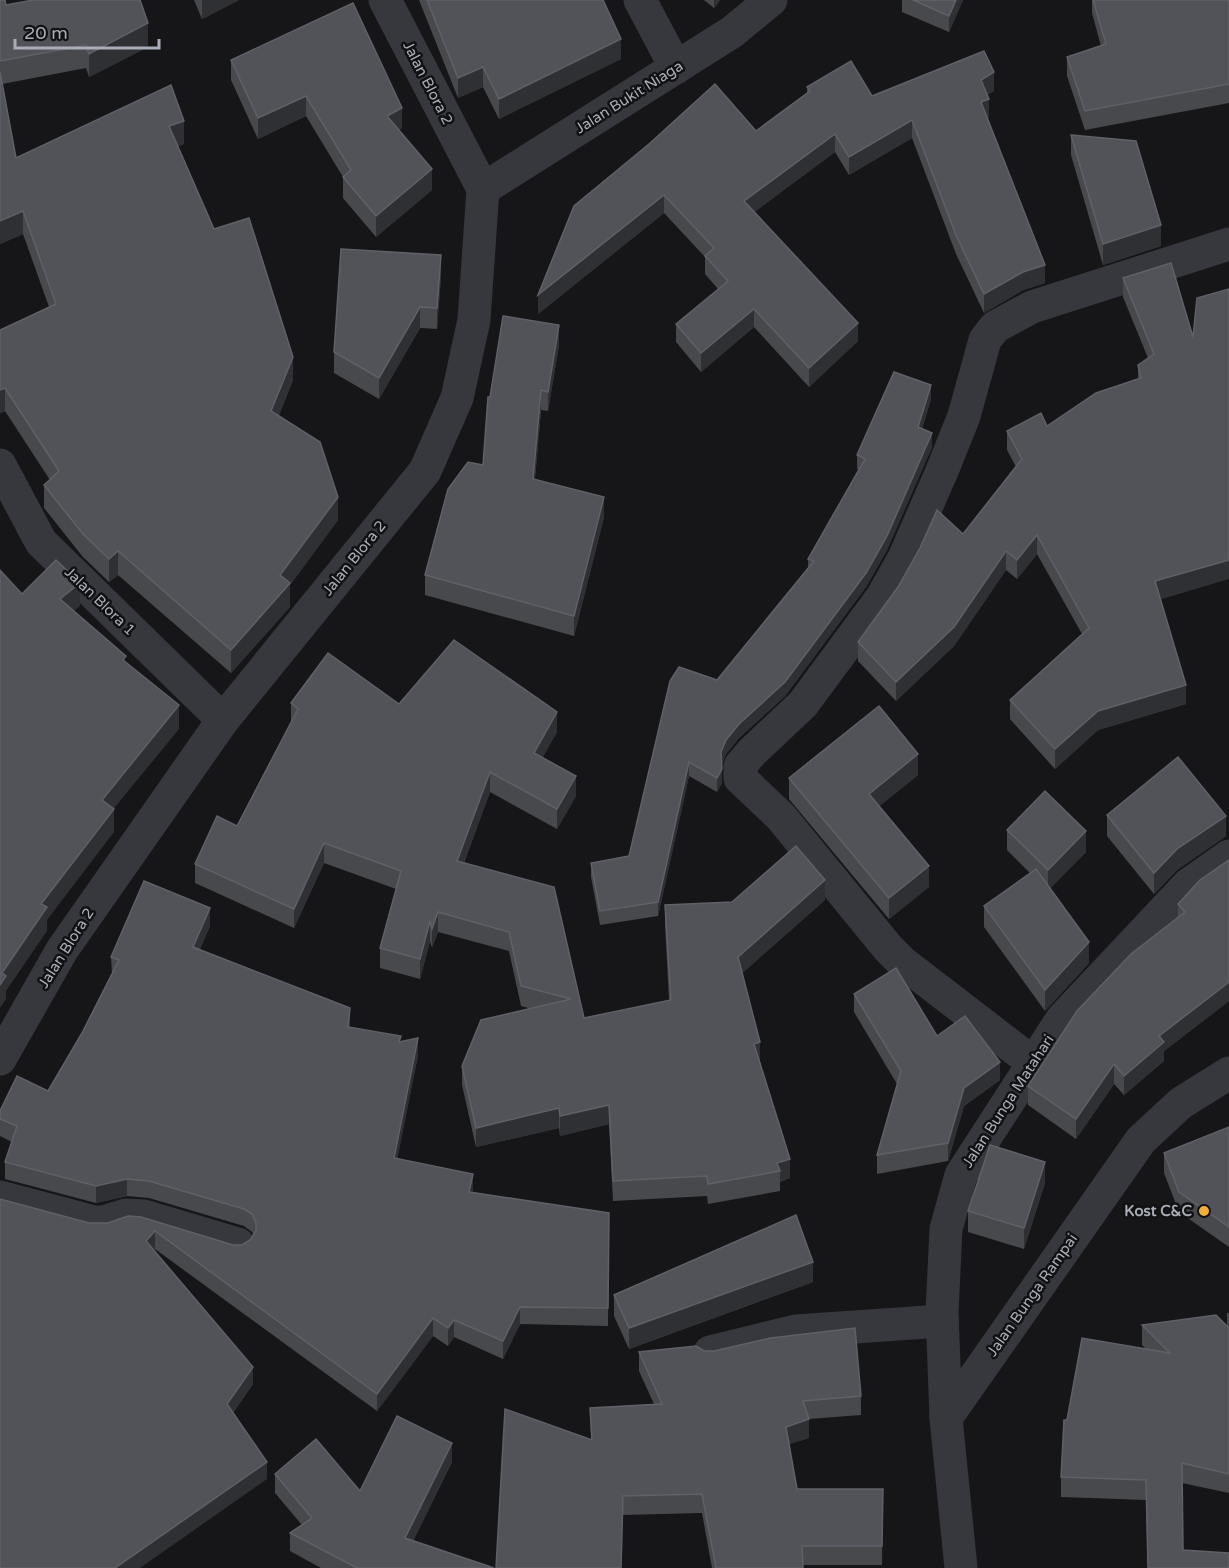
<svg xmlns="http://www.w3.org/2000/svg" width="1229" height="1568" viewBox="0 0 1229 1568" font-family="'Varela Round',sans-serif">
<rect width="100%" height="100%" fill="#161618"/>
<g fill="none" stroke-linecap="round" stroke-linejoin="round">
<g stroke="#37383d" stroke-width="33">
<polyline points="640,0 676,68"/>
<polyline points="483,189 732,32 771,0"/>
<polyline points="0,465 41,542 223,720"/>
<polyline points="0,1059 62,950 223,720 425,471 457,398 474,320 483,189 385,0"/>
<polyline points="1032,1062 902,962 888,948 781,817 740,778 740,766 752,752 803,704 882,597 904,558 942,471 964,416 985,340 995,327 1032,307 1229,244"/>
<polyline points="0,1197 94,1222 103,1222 126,1215 144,1216 238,1244"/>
<polyline points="710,1352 796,1331 942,1321"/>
<polyline points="946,1418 1141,1140 1181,1103 1229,1073"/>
<polyline points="961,1568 946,1418 942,1312 946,1229 961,1175 1062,1019 1188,885 1229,856"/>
</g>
</g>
<g fill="#47494d">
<polygon points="0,0 6,5 148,47 89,77 86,68 2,84 16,158 184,144 178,146 214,229 293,380 279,415 338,520 290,585 290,607 231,673 118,575 109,582 83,557 44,508 44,485 50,480 5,411 0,413 0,330 49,307 23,234 0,244"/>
<polygon points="194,0 239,0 202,19"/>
<polygon points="419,0 603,0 621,59 499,119 483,87 458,98"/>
<polygon points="704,0 720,0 714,8"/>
<polygon points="902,0 963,0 949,32 902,12"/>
<polygon points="1092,0 1229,0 1229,103 1085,130 1067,76 1067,57 1101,46 1092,13"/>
<polygon points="231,60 402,128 399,130 432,190 376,237 343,198 343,177 306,116 258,139 231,80"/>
<polygon points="807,87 872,96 994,91 987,95 989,117 987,118 1045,283 1023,290 984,313 956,254 912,138 849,175 835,152 754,212 858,341 809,387 754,327 701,372 676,342 676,324 718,289 705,274 705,257 664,213 538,314 574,206 756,131 807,93"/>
<polygon points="1071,135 1161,246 1103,265 1071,155"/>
<polygon points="441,276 437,329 420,328 379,399 334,373 334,352"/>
<polygon points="1123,278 1193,337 1229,289 1160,599 1186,704 1098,730 1055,769 1010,719 1010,700 1082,634 1037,554 1017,579 1006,570 954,646 896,701 858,661 858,642 963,534 1016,467 1007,450 1007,431 1047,426 1138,379 1138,365 1148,358 1123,297"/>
<polygon points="559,345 548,411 541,410 535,479 604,517 574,636 425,595 425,575 483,465 490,397"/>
<polygon points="931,399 922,429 932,447 887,550 866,587 785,696 739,738 726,754 722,764 722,783 717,792 689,776 658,916 600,925 591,877 591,863 629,856 717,680 808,568 808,559 859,470 857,469 857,455"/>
<polygon points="291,703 399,704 557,732 542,758 576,796 557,829 490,792 464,863 584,1018 669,1000 665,925 665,905 825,900 742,973 760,1062 790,1178 780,1182 780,1191 708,1204 707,1196 613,1201 609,1124 560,1136 559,1128 476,1147 462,1085 462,1066 532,1009 521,1006 509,951 438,932 432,948 430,941 420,979 380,968 380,948 396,889 324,863 294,928 195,883 195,864 237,826 291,723"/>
<polygon points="918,775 879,806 929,887 889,919 789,799 789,778"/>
<polygon points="1107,815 1226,836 1177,870 1154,894 1107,836"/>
<polygon points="1007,830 1086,852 1050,888 1089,963 1045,1011 984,927 984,906 1030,873 1007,850"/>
<polygon points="1229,860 1229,1001 1164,1051 1164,1061 1124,1095 1114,1084 1076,1139 1028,1105 1028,1086 1178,918 1178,904"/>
<polygon points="210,926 200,949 350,1027 401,1042 418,1055 397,1159 472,1192 609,1213 608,1326 520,1324 503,1359 454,1337 448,1346 433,1336 377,1411 155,1249 153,1251 253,1384 233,1413 267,1479 89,1223 108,1223 233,1245 242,1245 250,1240 254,1235 252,1232 244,1226 149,1198 127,1196 96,1203 5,1179 5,1162 12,1142 0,1136 0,1111 48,1091 82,1033 112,974 111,957"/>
<polygon points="854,994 937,1036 1000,1080 964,1106 948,1161 877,1174 877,1155 897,1084 854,1012"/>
<polygon points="1229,1127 1229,1247 1179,1212 1164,1173 1164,1153"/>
<polygon points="1045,1183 1024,1249 968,1232 968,1211"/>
<polygon points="813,1282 629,1349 614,1316 614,1295"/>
<polygon points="1227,1313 1229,1313 1229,1493 1182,1483 1148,1568 1146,1500 1061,1497 1061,1477 1067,1420 1146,1349 1142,1345 1142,1325 1227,1326"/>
<polygon points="704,1351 861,1396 861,1415 809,1419 809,1438 789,1444 797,1489 883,1489 882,1565 803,1565 803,1568 712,1568 702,1513 623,1515 591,1439 590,1408 654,1404 639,1371 639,1352"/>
<polygon points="452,1462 413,1541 494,1568 321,1568 290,1551 290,1533 302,1525 275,1493 275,1474 360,1491"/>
</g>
<g fill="#2f3033">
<polygon points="202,0 239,0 202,19"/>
<polygon points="714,0 720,0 714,8"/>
<polygon points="956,0 963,0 949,32 949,16"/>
<polygon points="148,23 148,47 89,77 89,54"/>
<polygon points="621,39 621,59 499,119 499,99"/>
<polygon points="483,67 483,87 458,98 458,78"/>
<polygon points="994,72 994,91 981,98 981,80"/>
<polygon points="306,96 306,116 258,139 258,118"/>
<polygon points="989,99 989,117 981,121 981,102"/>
<polygon points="402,108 402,128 387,137 387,116"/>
<polygon points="912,120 912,138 849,175 849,157"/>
<polygon points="184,121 184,144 169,149 169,126"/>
<polygon points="835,134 835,152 744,220 744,201"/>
<polygon points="432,169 432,190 376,237 376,216"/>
<polygon points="664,195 664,213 538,314 538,295"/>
<polygon points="23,211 23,234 0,244 0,221"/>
<polygon points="1161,225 1161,246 1103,265 1103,244"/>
<polygon points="441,255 441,276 437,329 437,308"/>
<polygon points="1045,265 1045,283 1023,290 984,313 984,294 1023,272"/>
<polygon points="420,307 420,328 379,399 379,378"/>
<polygon points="754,309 754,327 701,372 701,353"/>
<polygon points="858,323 858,341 809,387 809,368"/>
<polygon points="559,325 559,345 548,411 548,392"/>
<polygon points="293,357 293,380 271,434 271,411"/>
<polygon points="931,385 931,399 918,441 918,427"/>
<polygon points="5,388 5,411 0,413 0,390"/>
<polygon points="541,390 541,410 533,499 533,479"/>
<polygon points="932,433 932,447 887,550 866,587 785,696 739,738 726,754 721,766 721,752 726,740"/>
<polygon points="338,497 338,520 290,585 290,607 231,673 231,650 280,575"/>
<polygon points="604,497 604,517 574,636 574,616"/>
<polygon points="1037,535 1037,554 1017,579 1017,560"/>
<polygon points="118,551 118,575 109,582 109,559"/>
<polygon points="1006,551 1006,570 954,646 896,701 896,682"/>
<polygon points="1229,560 1229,579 1155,601 1155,581"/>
<polygon points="80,583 80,606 60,622 60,599"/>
<polygon points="1186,685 1186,704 1098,730 1055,769 1055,749 1098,711"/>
<polygon points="179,705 179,729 102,823 102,800"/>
<polygon points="557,712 557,732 534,773 534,753"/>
<polygon points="918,754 918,775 869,815 869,794"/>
<polygon points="689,762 689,776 658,916 658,902"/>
<polygon points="722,769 722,783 717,792 717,778"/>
<polygon points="490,772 490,792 457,881 457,861"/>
<polygon points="576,776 576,796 557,829 557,809"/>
<polygon points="114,809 114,832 47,920 47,931 6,991 6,999 0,1008 0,985 2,973 41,904"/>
<polygon points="1226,816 1226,836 1177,870 1154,894 1154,873 1177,849"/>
<polygon points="1086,831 1086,852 1048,891 1048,870"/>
<polygon points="324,843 324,863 294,928 294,909"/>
<polygon points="929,866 929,887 889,919 889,898"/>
<polygon points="825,880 825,900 738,977 738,957"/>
<polygon points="210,908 210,926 193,964 193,947"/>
<polygon points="438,912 438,932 432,948 432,929"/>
<polygon points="430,921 430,941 420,979 420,959"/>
<polygon points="1089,942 1089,963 1045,1011 1045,990"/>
<polygon points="1229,982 1229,1001 1164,1051 1164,1061 1124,1095 1124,1076 1159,1036"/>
<polygon points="350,1008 350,1025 348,1044 348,1027"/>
<polygon points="418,1038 418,1055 394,1176 394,1158"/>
<polygon points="760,1042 760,1062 754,1044"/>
<polygon points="1000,1062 1000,1080 964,1106 948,1161 948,1143 964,1088"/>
<polygon points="1114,1064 1114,1084 1076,1139 1076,1119"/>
<polygon points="609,1105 609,1124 560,1136 560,1116"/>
<polygon points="559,1108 559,1128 476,1147 476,1128"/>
<polygon points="790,1159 790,1178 780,1182 780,1171 777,1163"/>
<polygon points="1045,1162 1045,1183 1024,1249 1024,1228"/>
<polygon points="473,1174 473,1192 469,1209 469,1192"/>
<polygon points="127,1179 127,1196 96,1203 96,1186"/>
<polygon points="155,1231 155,1249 146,1259 146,1241"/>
<polygon points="813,1262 813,1282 629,1349 629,1328"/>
<polygon points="520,1307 520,1324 503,1359 503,1341"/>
<polygon points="433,1318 433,1336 377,1411 377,1394"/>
<polygon points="454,1320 454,1337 448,1346 448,1328"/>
<polygon points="253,1367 253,1384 227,1422 227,1404"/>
<polygon points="809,1419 809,1438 786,1445 786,1427"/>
<polygon points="452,1443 452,1462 405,1557 405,1538"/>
<polygon points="267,1462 267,1479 140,1568 115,1568"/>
</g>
<g fill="#525359" stroke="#5f6168" stroke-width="1.5">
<polygon points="0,0 5,0 6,5 33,0 140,0 148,23 89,54 86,45 0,61"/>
<polygon points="427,0 603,0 621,39 499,99 483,67 458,78"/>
<polygon points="913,0 956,0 949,16"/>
<polygon points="1093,0 1229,0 1229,84 1085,111 1067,57 1106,44"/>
<polygon points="353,3 402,108 387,116 432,169 376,216 343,177 351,170 306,96 258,118 231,60"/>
<polygon points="984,51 994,72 981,80 989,99 981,102 1045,265 1023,272 984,294 956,235 912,120 849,157 835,134 744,201 858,323 809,368 754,309 701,353 676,324 728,281 705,256 714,248 664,195 538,295 574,206 649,144 715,84 756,131 810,91 807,87 851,61 872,96"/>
<polygon points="0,72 16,158 171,85 184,121 169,126 214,229 249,218 293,357 271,411 320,442 338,497 280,575 290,583 231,650 118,551 109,559 83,534 44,485 59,471 5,388 0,390 0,330 56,304 23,211 0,221"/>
<polygon points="1071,135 1136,141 1161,225 1103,244"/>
<polygon points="341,249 441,255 437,308 420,307 379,378 334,352"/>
<polygon points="1171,263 1193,337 1197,298 1229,289 1229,560 1155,581 1186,685 1098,711 1055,749 1010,700 1089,628 1037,535 1017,560 1006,551 954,627 896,682 858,642 898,587 920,548 937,510 963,534 1022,459 1007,431 1041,413 1047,426 1096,393 1141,378 1138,365 1154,354 1123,278"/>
<polygon points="503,316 559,325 548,392 541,390 533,479 604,497 574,616 425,575 448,489 468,462 483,465 488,397 490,397"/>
<polygon points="894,372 931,385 918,427 932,433 887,536 866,573 785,682 739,724 726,740 721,752 722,769 717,778 689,762 658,902 600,911 591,863 629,856 670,681 679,667 717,680 814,561 808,559 865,459 857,455"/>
<polygon points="56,560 80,583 60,599 126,656 123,660 179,705 102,800 114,809 41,904 47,907 2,973 6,976 0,985 0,570 22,594"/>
<polygon points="454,640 557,712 534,753 576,776 557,809 490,772 457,861 554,887 584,1018 671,1000 665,905 732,902 796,846 825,880 738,957 760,1042 754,1044 790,1159 777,1163 780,1171 708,1184 707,1176 613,1181 609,1105 560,1116 559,1108 476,1128 462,1066 481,1020 571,999 521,986 509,932 438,912 432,929 430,921 420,959 380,948 401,871 324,843 294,909 195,864 217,816 237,826 298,709 291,703 328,653 399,704"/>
<polygon points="879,706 918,754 869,794 929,866 889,898 789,778"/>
<polygon points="1178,757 1226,816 1177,849 1154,873 1107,815"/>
<polygon points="1045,791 1086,831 1048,870 1007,830"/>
<polygon points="1229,860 1229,982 1159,1036 1164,1042 1124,1076 1114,1064 1076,1119 1028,1086 1077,1011 1131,954 1185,912 1178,904 1200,880"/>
<polygon points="1036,869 1089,942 1045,990 984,906"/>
<polygon points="144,881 210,908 193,947 350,1008 348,1027 401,1036 399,1042 418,1038 394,1158 473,1174 469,1192 609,1213 608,1308 520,1307 503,1341 454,1320 448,1328 433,1318 377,1394 155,1231 146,1241 253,1367 227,1404 267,1462 115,1568 0,1568 0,1199 89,1223 108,1223 128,1216 141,1217 233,1245 242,1245 250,1240 256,1231 256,1223 252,1214 244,1209 149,1181 127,1179 96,1186 5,1162 17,1126 0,1119 0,1111 17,1076 48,1091 82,1033 119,960 111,957"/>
<polygon points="896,968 937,1036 965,1016 1000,1062 964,1088 948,1143 877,1155 901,1071 854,994"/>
<polygon points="1229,1127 1229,1227 1179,1192 1164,1153"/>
<polygon points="990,1145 1045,1162 1024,1228 968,1211"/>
<polygon points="796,1215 813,1262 629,1328 614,1295"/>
<polygon points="1216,1315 1229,1328 1229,1474 1182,1463 1183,1550 1229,1553 1229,1568 1148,1568 1146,1480 1061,1477 1064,1420 1067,1420 1082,1338 1170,1353 1142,1325"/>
<polygon points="855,1328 861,1396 803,1401 809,1419 786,1427 797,1489 883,1489 882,1546 802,1546 803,1568 716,1568 702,1494 623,1496 621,1568 496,1568 505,1409 592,1440 590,1408 662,1404 639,1352 696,1346 704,1351 714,1351 771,1338"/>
<polygon points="397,1416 452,1443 405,1538 494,1568 357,1568 290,1533 312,1518 275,1474 316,1439 360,1491"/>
</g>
<circle fill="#f2b134" stroke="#111113" stroke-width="2" cx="1204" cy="1211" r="6"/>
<g text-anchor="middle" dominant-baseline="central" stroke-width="5" stroke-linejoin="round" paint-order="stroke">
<g font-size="15" fill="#a8adb8" stroke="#111113">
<text transform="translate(428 83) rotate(63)">Jalan Blora 2</text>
<text transform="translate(629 97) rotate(-32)">Jalan Bukit Niaga</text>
<text transform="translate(354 558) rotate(-51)">Jalan Blora 2</text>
<text transform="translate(100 601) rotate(44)">Jalan Blora 1</text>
<text transform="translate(66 948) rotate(-58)">Jalan Blora 2</text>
<text transform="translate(1008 1101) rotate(-57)">Jalan Bunga Matahari</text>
<text transform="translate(1032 1295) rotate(-55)">Jalan Bunga Rampai</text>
</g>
<g font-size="15" font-weight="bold" fill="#a8adb8" stroke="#111113" text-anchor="end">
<text x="1192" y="1211">Kost C&amp;C</text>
</g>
</g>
<path d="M15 39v9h144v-9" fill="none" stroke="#a8adb8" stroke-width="3"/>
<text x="24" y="39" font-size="18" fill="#a8adb8" stroke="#111113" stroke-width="4.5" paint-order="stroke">20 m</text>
</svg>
